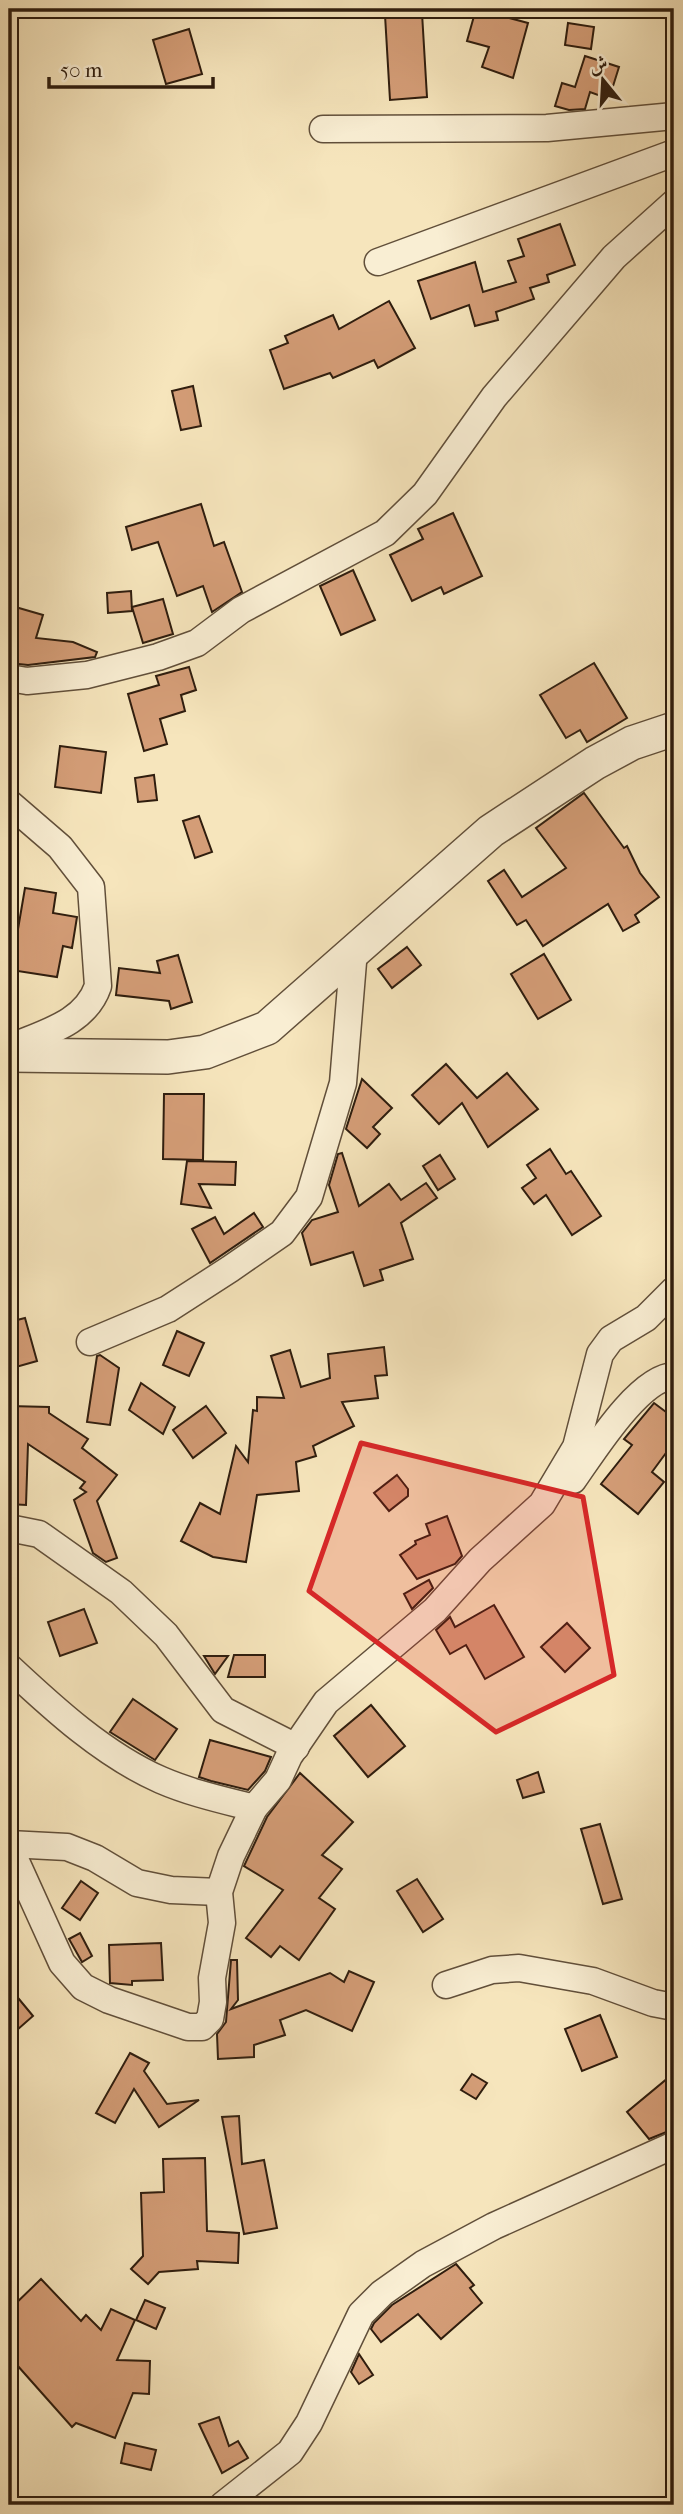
<svg xmlns="http://www.w3.org/2000/svg" width="683" height="2514" viewBox="0 0 683 2514" font-family="'IM FELL French Canon',Amiri,serif">
<rect width="100%" height="100%" fill="#f6e5bc"/>
<filter id="stains"><feTurbulence type="fractalNoise" baseFrequency=".00286" numOctaves="4"/><feColorMatrix values="0 0 0 0 .2 0 0 0 0 .09 0 0 0 0 .02 0 0 0 .5 -.17"/></filter>
<radialGradient id="worn" r=".72"><stop offset=".6" stop-color="#630" stop-opacity="0"/><stop offset="1" stop-color="#630" stop-opacity=".3"/></radialGradient>
<g fill="#d49d77" stroke="#2f1d0e" stroke-width="2">
<polygon points="476,9 528,23 513,78 482,67 489,47 467,41"/>
<polygon points="422,13 427,97 390,100 385,15"/>
<polygon points="568,23 594,27 591,49 565,45"/>
<polygon points="189,29 202,74 166,84 153,40"/>
<polygon points="585,56 619,67 609,99 590,92 585,109 569,110 555,106 562,83 575,87"/>
<polygon points="560,224 575,265 547,275 549,282 530,288 534,299 496,312 498,320 475,326 469,305 431,319 418,281 475,262 483,292 516,282 508,261 524,256 518,239"/>
<polygon points="389,301 415,348 378,368 374,360 333,378 330,373 284,389 270,350 288,343 285,336 333,315 339,329"/>
<polygon points="193,386 201,426 181,430 172,391"/>
<polygon points="201,504 214,546 224,542 242,592 212,612 203,586 177,596 158,542 132,550 126,527"/>
<polygon points="453,513 482,576 444,594 441,587 412,601 390,555 423,539 418,529"/>
<polygon points="353,570 375,620 341,635 320,586"/>
<polygon points="131,591 132,611 108,613 107,593"/>
<polygon points="163,599 173,634 143,643 132,607"/>
<polygon points="12,606 43,615 36,638 73,642 97,652 95,657 28,665 9,663"/>
<polygon points="594,663 627,718 587,742 580,730 566,738 540,695"/>
<polygon points="189,667 196,690 181,695 185,711 160,719 167,744 144,751 128,694 159,685 156,676"/>
<polygon points="60,746 106,752 101,793 55,787"/>
<polygon points="154,775 157,800 138,802 135,778"/>
<polygon points="584,793 624,848 627,846 640,873 659,897 635,915 639,922 623,931 608,904 543,946 526,920 517,925 488,881 504,870 522,897 566,868 536,828"/>
<polygon points="199,816 212,852 195,858 183,821"/>
<polygon points="25,888 56,893 53,913 77,917 72,948 63,946 57,977 11,970"/>
<polygon points="407,947 421,965 392,988 378,969"/>
<polygon points="544,954 571,1000 538,1019 511,974"/>
<polygon points="178,955 192,1002 171,1009 169,1001 116,995 119,968 160,973 157,961"/>
<polygon points="446,1064 477,1098 507,1073 538,1109 488,1147 462,1103 439,1124 412,1095"/>
<polygon points="362,1079 392,1108 373,1127 380,1134 367,1148 346,1129"/>
<polygon points="164,1094 204,1094 203,1160 163,1159"/>
<polygon points="550,1149 566,1174 571,1171 601,1216 572,1235 546,1195 534,1204 522,1188 536,1178 527,1165"/>
<polygon points="342,1153 359,1206 389,1184 401,1200 426,1183 437,1198 401,1223 413,1259 380,1270 383,1280 364,1286 353,1252 311,1265 302,1233 312,1220 338,1212 329,1185 338,1154"/>
<polygon points="440,1155 455,1179 438,1190 423,1166"/>
<polygon points="187,1161 236,1162 235,1185 199,1184 211,1208 181,1204"/>
<polygon points="254,1213 263,1227 210,1263 192,1229 215,1217 224,1234"/>
<polygon points="25,1318 37,1361 9,1369 9,1322"/>
<polygon points="177,1331 204,1343 189,1376 163,1365"/>
<polygon points="384,1347 387,1375 375,1376 378,1398 342,1402 354,1426 313,1446 316,1456 296,1462 299,1491 257,1495 246,1562 213,1557 181,1541 200,1503 220,1514 236,1446 248,1462 253,1410 257,1411 257,1397 284,1398 271,1356 290,1350 301,1387 330,1378 328,1354"/>
<polygon points="100,1355 119,1368 110,1425 87,1422 97,1356"/>
<polygon points="141,1383 175,1407 163,1434 129,1410"/>
<polygon points="654,1403 674,1418 674,1442 652,1472 664,1482 638,1514 601,1484 632,1445 624,1439"/>
<polygon points="9,1406 49,1407 49,1413 88,1439 82,1448 117,1475 97,1501 117,1558 106,1562 93,1553 74,1500 86,1492 80,1488 85,1482 28,1444 26,1505 9,1504"/>
<polygon points="206,1406 226,1433 193,1458 173,1430"/>
<polygon points="397,1475 408,1489 408,1496 389,1511 374,1493"/>
<polygon points="447,1516 462,1556 455,1564 417,1579 400,1555 416,1544 415,1541 430,1535 426,1524"/>
<polygon points="429,1580 433,1588 412,1609 404,1594"/>
<polygon points="494,1605 524,1657 485,1679 466,1645 450,1654 436,1630 450,1617 455,1627"/>
<polygon points="84,1609 97,1643 60,1656 48,1622"/>
<polygon points="567,1623 590,1648 565,1672 541,1647"/>
<polygon points="234,1655 265,1655 265,1677 228,1677"/>
<polygon points="204,1656 228,1656 215,1674"/>
<polygon points="133,1699 177,1729 155,1760 110,1732"/>
<polygon points="371,1705 405,1746 368,1777 334,1736"/>
<polygon points="210,1740 271,1757 265,1771 248,1790 211,1781 199,1777"/>
<polygon points="538,1772 544,1792 523,1798 517,1780"/>
<polygon points="300,1773 353,1822 322,1855 342,1869 319,1898 335,1909 299,1960 280,1946 271,1957 246,1938 283,1890 244,1866 267,1817"/>
<polygon points="600,1824 622,1899 603,1904 581,1829"/>
<polygon points="417,1879 443,1919 423,1932 397,1891"/>
<polygon points="81,1881 98,1893 80,1920 62,1908"/>
<polygon points="80,1933 92,1956 82,1962 69,1939"/>
<polygon points="161,1943 163,1980 132,1981 132,1985 110,1983 109,1945"/>
<polygon points="231,1960 237,1960 238,2000 231,2009 330,1973 344,1982 349,1971 374,1982 352,2031 306,2010 280,2020 285,2035 254,2045 254,2057 218,2059 217,2034 226,2022"/>
<polygon points="9,1987 33,2016 9,2037"/>
<polygon points="600,2015 617,2057 582,2071 565,2029"/>
<polygon points="130,2053 149,2063 144,2071 167,2104 199,2100 159,2127 134,2089 115,2123 96,2113"/>
<polygon points="674,2073 674,2129 649,2139 627,2112"/>
<polygon points="472,2074 487,2083 476,2099 461,2090"/>
<polygon points="239,2116 242,2164 264,2160 277,2228 244,2234 222,2117"/>
<polygon points="205,2158 207,2231 239,2233 238,2263 197,2261 198,2269 159,2272 148,2284 131,2269 143,2256 141,2193 164,2192 163,2159"/>
<polygon points="456,2264 474,2285 470,2288 482,2303 441,2339 418,2314 381,2342 371,2329 374,2323 392,2305"/>
<polygon points="41,2279 81,2321 86,2315 101,2330 111,2309 135,2320 117,2360 150,2361 149,2394 133,2393 115,2438 76,2423 72,2427 9,2356 9,2310"/>
<polygon points="145,2300 165,2308 156,2329 136,2320"/>
<polygon points="359,2354 373,2375 359,2384 351,2372"/>
<polygon points="219,2417 229,2446 238,2441 248,2458 222,2473 199,2424"/>
<polygon points="125,2443 156,2450 151,2470 121,2463"/>
</g>
<g fill="none" stroke-linecap="round" stroke-linejoin="round">
<defs>
<g id="minor">
<polyline points="323,129 547,128 674,116"/>
<polyline points="378,262 674,153"/>
<polyline points="9,678 27,681 87,675 158,657 197,643 241,610 385,533 425,494 494,397 614,257 674,203"/>
<path d="M9,803L60,847L91,887L98,986C85,1024 43,1033 9,1048"/>
<polyline points="90,1342 168,1309 230,1269 282,1233 309,1197 343,1083 354,950"/>
<path d="M573,1480C593,1452 639,1377 674,1376"/>
<polyline points="9,1528 39,1534 121,1592 166,1635 223,1710 296,1747"/>
<path d="M9,1667C54,1709 104,1755 161,1780C191,1793 223,1800 254,1808"/>
<polyline points="9,1844 67,1847 95,1858 137,1883 171,1890 219,1892"/>
<polyline points="9,1846 62,1963 83,1987 109,2000 188,2027 202,2027 210,2019 213,2002 212,1978 222,1923 219,1892 231,1856 254,1808 278,1780 289,1756 326,1702 435,1610 480,1560 542,1504 576,1447 600,1354 611,1339 646,1318 674,1290"/>
<polyline points="446,1985 492,1970 519,1968 593,1981 653,2003 674,2007"/>
<polyline points="223,2505 290,2452 309,2423 361,2314 382,2293 423,2264 494,2226 674,2145"/>
</g>
<polyline id="tertiary" points="9,1055 168,1057 205,1052 267,1028 491,831 595,763 632,743 674,729"/>
</defs>
<use href="#minor" stroke="#614f3a" stroke-width="29"/>
<use href="#tertiary" stroke="#614f3a" stroke-width="36"/>
<use href="#minor" stroke="#f9eed3" stroke-width="26"/>
<use href="#tertiary" stroke="#f9eed3" stroke-width="33"/>
</g>
<path fill="#d62828" fill-opacity="0.2" stroke="#d62828" stroke-width="5" stroke-linejoin="round" d="M361,1443L583,1497L614,1675L496,1732L309,1591Z"/>
<rect width="683" height="2514" fill="none" stroke="#f6e5bc" stroke-width="35"/>
<rect x="10" y="10" width="662" height="2493" fill="none" stroke="#2f1d0e" stroke-width="3.5"/>
<rect x="18" y="18" width="648" height="2479" fill="none" stroke="#2f1d0e" stroke-width="2"/>
<g transform="translate(603 80) rotate(342)" stroke="#f9eed3" stroke-width="5" paint-order="stroke">
<path d="M0-5L12 26L0 18L-12 26Z" fill="#2f1d0e"/>
<text y="-10" font-size="19" font-weight="bold" text-anchor="middle" fill="#2f1d0e">ش</text>
</g>
<path d="M49 77v10h164v-10" fill="none" stroke="#2f1d0e" stroke-width="3.5"/>
<text x="60" y="77" font-size="21" fill="#2f1d0e" stroke="#f9eed3" stroke-width="5" paint-order="stroke">50 m</text>
<rect width="100%" height="100%" filter="url(#stains)"/>
<rect width="100%" height="100%" fill="url(#worn)"/>
</svg>
